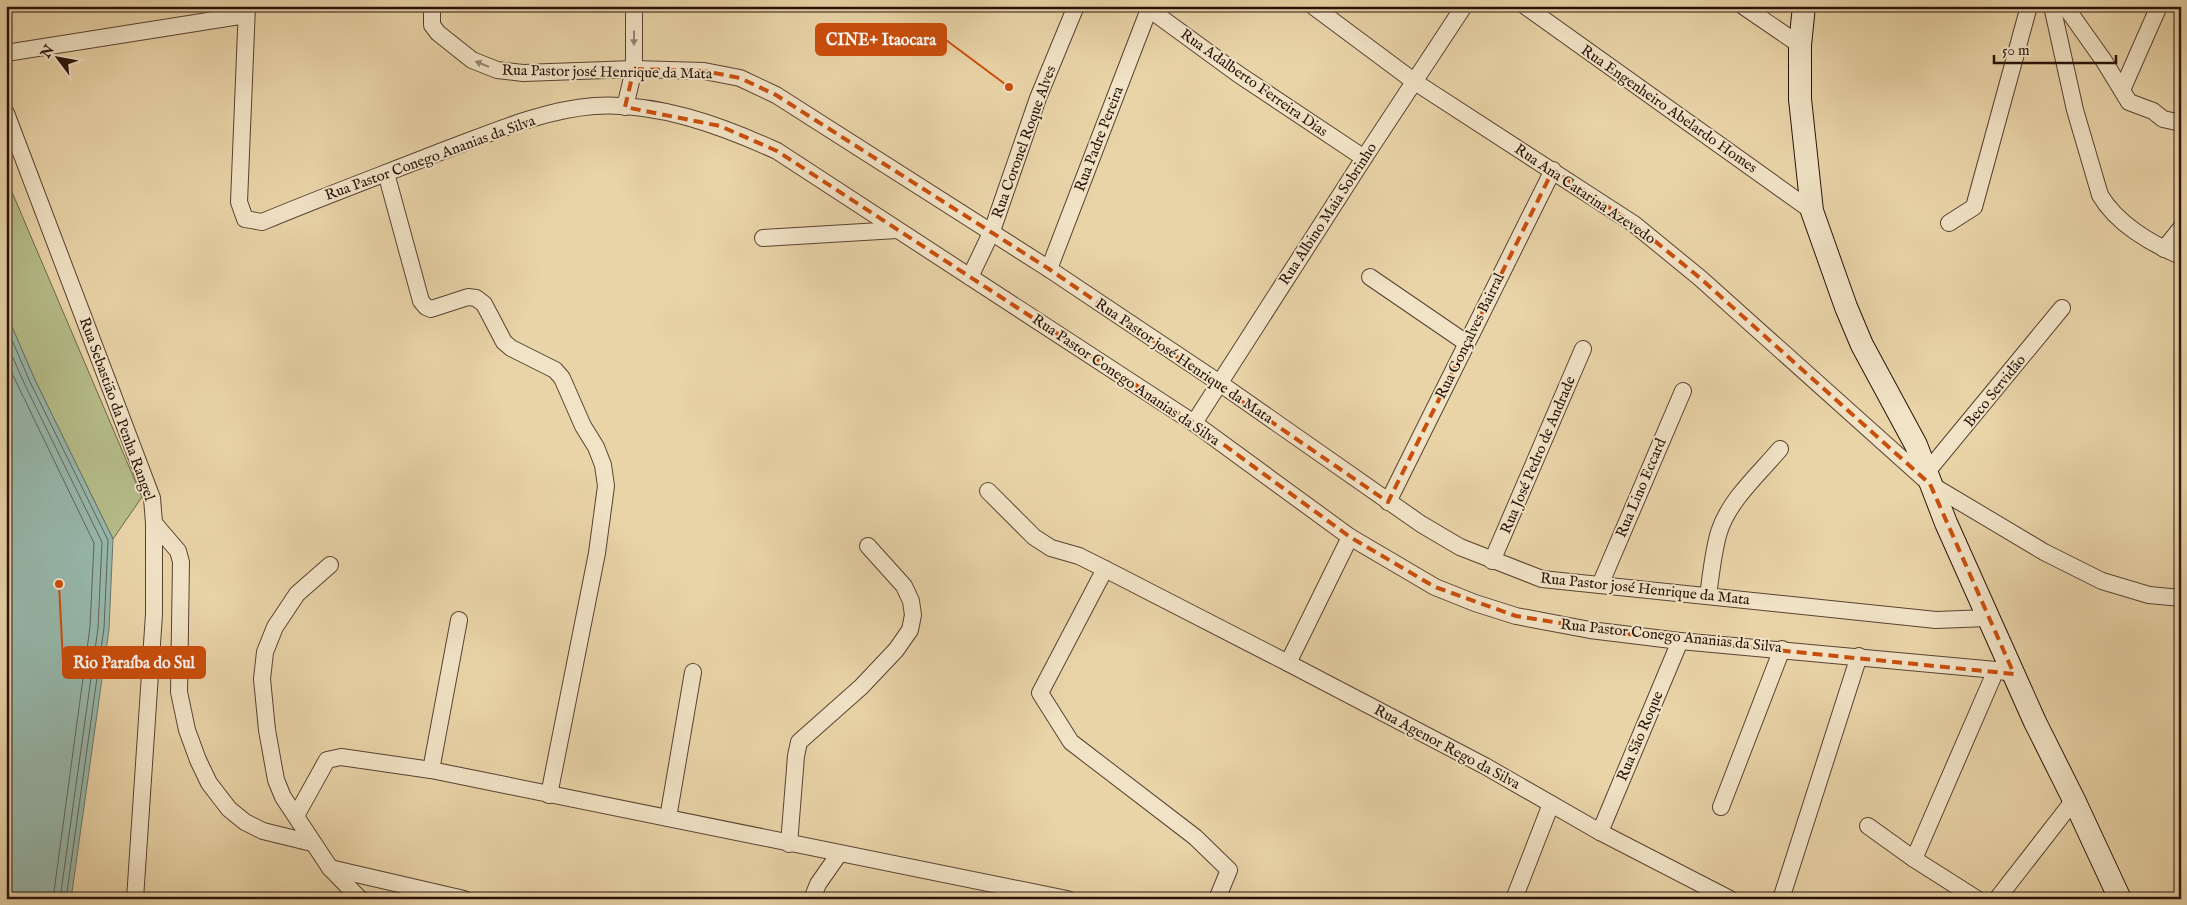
<svg xmlns="http://www.w3.org/2000/svg" width="2187" height="905" viewBox="0 0 2187 905" font-family="'IM FELL English',serif">
<rect width="100%" height="100%" fill="#e9d4a8"/>
<filter id="stains"><feTurbulence type="fractalNoise" baseFrequency=".004" numOctaves="4"/><feColorMatrix values="0 0 0 0 .2 0 0 0 0 .09 0 0 0 0 .02 0 0 0 .5 -.17"/></filter>
<radialGradient id="worn" r=".72"><stop offset=".6" stop-color="#630" stop-opacity="0"/><stop offset="1" stop-color="#630" stop-opacity=".3"/></radialGradient>
<polygon fill="#b5bd89" stroke="#6e684a" points="6,178 142,497 113,539 35,380 6,313"/>
<polygon fill="#97b8ac" stroke="#6b766b" points="6,313 35,380 113,539 109,629 71,899 6,899"/>
<g fill="none" stroke-linecap="round" stroke-linejoin="round">
<g stroke="#60655b" stroke-width="1">
<polyline points="6,326 30,382 108,540 104,628 66,899"/>
<polyline points="6,342 25,385 102,542 98,628 60,899"/>
<polyline points="6,361 94,543 90,627 53,899"/>
</g>
<defs>
<g id="minor">
<path d="M247,6L239,202L245,219L262,222C322,197 384,174 445,150C493,132 543,110 594,106C657,102 720,125 777,151L1194,423L1350,537L1435,587L1475,603L1516,616L1590,630L1680,641L1996,670L2014,674"/>
<polyline points="432,6 432,25 438,33 472,60 497,70 523,73 634,69 704,71 740,78 776,95 1049,269 1218,382 1421,524 1460,547 1542,579 1936,620 1988,618"/>
<polyline points="1145,6 1238,74 1364,158"/>
<polyline points="1313,6 1415,82 1634,224 1700,278 1930,484 2044,552 2102,581 2149,595 2181,598"/>
<polyline points="1525,6 1812,211"/>
<polyline points="1743,6 1800,45"/>
<path d="M2052,6L2075,110L2100,195C2116,223 2151,244 2181,256"/>
<polyline points="2065,6 2104,61 2129,102 2153,111 2163,119 2181,123"/>
<polyline points="6,53 246,15"/>
<polyline points="2122,90 2159,6"/>
<polyline points="625,107 634,69 634,6"/>
<polyline points="6,113 152,498 154,523 154,614 135,899"/>
<polyline points="386,173 421,301 426,307 431,309 468,297 476,298 484,304 504,342 511,348 555,370 562,378 583,426 596,447 603,465 606,486 597,553 549,795"/>
<polyline points="1949,223 1974,207 2029,6"/>
<polyline points="763,238 897,230"/>
<polyline points="2164,249 2181,228"/>
<polyline points="1049,269 1149,9"/>
<polyline points="970,277 992,231 1038,98 1076,6"/>
<polyline points="1370,277 1465,342"/>
<polyline points="1194,423 1364,158 1464,6"/>
<polyline points="1926,473 2062,308"/>
<polyline points="988,491 1034,537 1051,548 1079,556 1105,569 1288,663"/>
<polyline points="1388,502 1553,170"/>
<polyline points="154,523 178,551 181,562 179,692 187,730 198,760 209,783 229,809 245,822 263,831 312,843"/>
<polyline points="1350,537 1288,663 1485,766 1600,832 1730,899"/>
<polyline points="1492,561 1583,349"/>
<polyline points="330,565 297,594 275,627 265,652 262,679 267,730 276,780 283,797 330,868 360,899"/>
<polyline points="1105,569 1040,693 1071,742 1195,837 1229,870 1217,899"/>
<polyline points="1600,585 1683,391"/>
<path d="M1708,596C1711,575 1713,552 1719,532C1729,500 1759,474 1780,449"/>
<polyline points="431,770 459,620"/>
<polyline points="1721,807 1782,649"/>
<polyline points="297,814 327,760 341,757 431,770 1067,899"/>
<polyline points="668,818 693,672"/>
<polyline points="1868,826 1914,859"/>
<polyline points="1600,832 1680,641"/>
<polyline points="789,844 796,756 799,742 861,687 896,650 910,630 913,615 911,601 904,586 868,546"/>
<polyline points="330,868 464,899"/>
<polyline points="812,899 818,884 839,854"/>
<polyline points="1514,899 1551,804"/>
<polyline points="1781,899 1859,656"/>
<polyline points="1977,899 1914,859 1996,670"/>
<polyline points="1997,899 2074,800"/>
</g>
<polyline id="secondary" points="1804,6 1800,45 1800,99 1812,211 1846,307 1862,345 1916,445 1946,523 2035,722 2074,800 2120,899"/>
</defs>
<use href="#minor" stroke="#584232" stroke-width="18"/>
<use href="#secondary" stroke="#28120a" stroke-width="24"/>
<use href="#minor" stroke="#f1e3c6" stroke-width="16"/>
<use href="#secondary" stroke="#f1e3c6" stroke-width="22"/>
</g>
<defs><path id="oneway-solid" d="M-6-.8H1V-3.2L6.5 0L1 3.2V.8H-6Z" transform="scale(1.25)"/></defs>
<g fill="#978571">
<use href="#oneway-solid" transform="translate(634 38) rotate(90)"/>
<use href="#oneway-solid" transform="translate(482 64) rotate(-158)"/>
</g>
<path fill="none" stroke="#cb4e0c" stroke-width="4" stroke-dasharray="10 6" stroke-linejoin="round" d="M634,69L704,71L740,78L776,95L1049,269L1388,502L1553,170L1634,224L1700,278L1930,484L2014,674L1647,637L1516,616L1435,587L1350,537L1194,423L777,151L720,126L625,107Z"/>
<g text-anchor="middle" dominant-baseline="central" stroke-width="4" stroke-linejoin="round" paint-order="stroke">
<g font-size="15" fill="#28120a" stroke="#f1e3c6">
<text transform="translate(607 72) rotate(1)">Rua Pastor josé Henrique da Mata</text>
<text transform="translate(1254 83) rotate(35)">Rua Adalberto Ferreira Dias</text>
<text transform="translate(1669 109) rotate(35)">Rua Engenheiro Abelardo Homes</text>
<text transform="translate(1099 139) rotate(-69)">Rua Padre Pereira</text>
<text transform="translate(1024 142) rotate(-70)">Rua Coronel Roque Alves</text>
<text transform="translate(430 158) rotate(-20)">Rua Pastor Conego Ananias da Silva</text>
<text transform="translate(1585 194) rotate(34)">Rua Ana Catarina Azevedo</text>
<text transform="translate(1328 214) rotate(-57)">Rua Albino Maia Sobrinho</text>
<text transform="translate(1470 336) rotate(-64)">Rua Gonçalves Bairral</text>
<text transform="translate(1184 361) rotate(34)">Rua Pastor josé Henrique da Mata</text>
<text transform="translate(1126 380) rotate(34)">Rua Pastor Conego Ananias da Silva</text>
<text transform="translate(1995 391) rotate(-51)">Beco Servidão</text>
<text transform="translate(117 409) rotate(70)">Rua Sebastião da Penha Rangel</text>
<text transform="translate(1538 455) rotate(-67)">Rua José Pedro de Andrade</text>
<text transform="translate(1641 488) rotate(-67)">Rua Lino Eccard</text>
<text transform="translate(1645 589) rotate(6)">Rua Pastor josé Henrique da Mata</text>
<text transform="translate(1671 636) rotate(6)">Rua Pastor Conego Ananias da Silva</text>
<text transform="translate(1640 736) rotate(-67)">Rua São Roque</text>
<text transform="translate(1447 747) rotate(28)">Rua Agenor Rego da Silva</text>
</g>
</g>
<path fill="none" stroke="#cb4e0c" stroke-width="2" d="M1009 87L946 40M59 584L63 662"/>
<g fill="#cb4e0c" stroke="#f1e3c6" stroke-width="2">
<circle cx="1009" cy="87" r="5"/>
<circle cx="59" cy="584" r="5"/>
</g>
<g fill="#cb4e0c" stroke="#cb4e0c" stroke-width="2">
<rect x="816" y="24" width="130" height="31" rx="5"/>
<rect x="63" y="647" width="142" height="31" rx="5"/>
</g>
<g font-size="16" text-anchor="middle" font-weight="bold" fill="#fff">
<text x="881" y="45">CINE+ Itaocara</text>
<text x="134" y="668">Rio Paraíba do Sul</text>
</g>
<rect width="2187" height="905" fill="none" stroke="#e9d4a8" stroke-width="25"/>
<rect x="8" y="8" width="2172" height="890" fill="none" stroke="#28120a" stroke-width="2.5"/>
<rect x="12" y="12" width="2162" height="880" fill="none" stroke="#28120a"/>
<g transform="translate(58 58) rotate(302)" stroke="#f1e3c6" stroke-width="4" paint-order="stroke">
<path d="M0-4L9 19L0 12L-9 19Z" fill="#28120a"/>
<text y="-8" font-size="14" font-weight="bold" text-anchor="middle" fill="#28120a">N</text>
</g>
<path d="M1994 55v8h122v-8" fill="none" stroke="#28120a" stroke-width="2.5"/>
<text x="2002" y="55" font-size="15" fill="#28120a" stroke="#f1e3c6" stroke-width="4" paint-order="stroke">50 m</text>
<rect width="100%" height="100%" filter="url(#stains)"/>
<rect width="100%" height="100%" fill="url(#worn)"/>
</svg>
